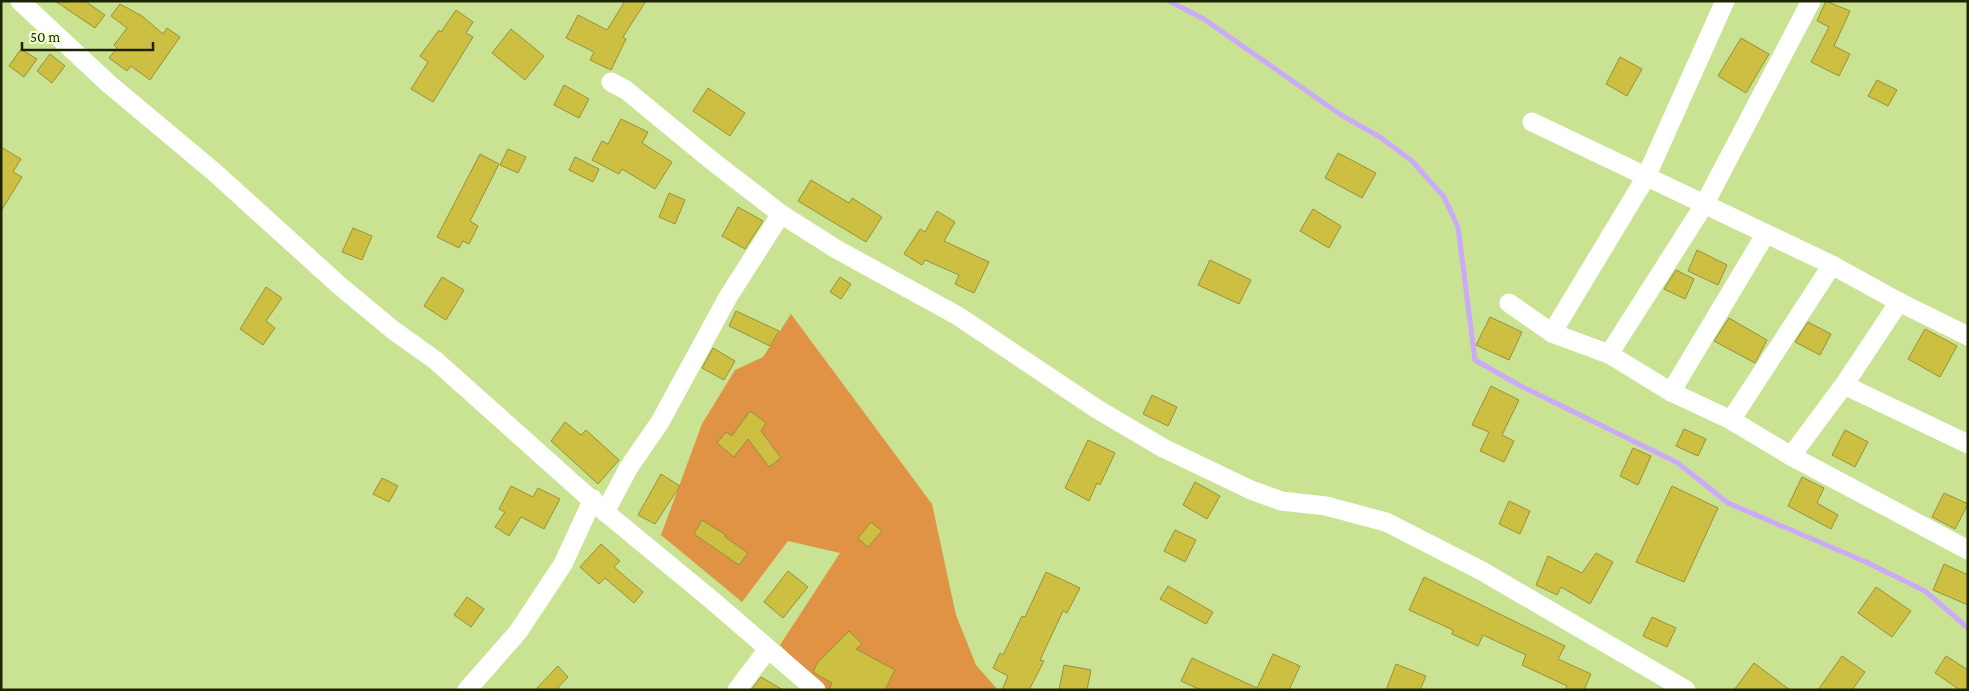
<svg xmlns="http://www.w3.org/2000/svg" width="1969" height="691" viewBox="0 0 1969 691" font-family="'Crimson Pro',serif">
<rect width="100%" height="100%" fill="#c9e393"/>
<polygon fill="#e09345" points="791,314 932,504 956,615 976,665 998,690 824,690 780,645 840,553 788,541 742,602 661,535 702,424 735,370 763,357"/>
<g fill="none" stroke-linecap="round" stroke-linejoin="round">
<polyline stroke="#cbaaf9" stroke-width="5" points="1169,1 1204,19 1341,115 1380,137 1412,161 1444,197 1458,227 1475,360 1519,385 1678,463 1728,503 1866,562 1925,591 1968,628"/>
</g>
<g fill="#ccbf42" stroke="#99903a">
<polygon points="55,1 85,1 105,15 95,28"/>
<polygon points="625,1 646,1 623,37 626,39 611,70 590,60 594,52 566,38 578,15 607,30"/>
<polygon points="1826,1 1850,11 1834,46 1850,54 1839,76 1811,62 1829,27 1817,21"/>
<polygon points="120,4 142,16 163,34 167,28 180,37 150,80 131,66 127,71 109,58 117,48 114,45 127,28 111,16"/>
<polygon points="456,10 473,22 466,33 473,37 433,102 411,89 428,62 420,56 439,30 441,32"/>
<polygon points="511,29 544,56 525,80 492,53"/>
<polygon points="1741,38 1769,54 1746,93 1718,76"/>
<polygon points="21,49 37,59 24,77 9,66"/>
<polygon points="50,54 65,66 52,83 37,71"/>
<polygon points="1620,57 1642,69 1627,96 1606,84"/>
<polygon points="1877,80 1897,90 1888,106 1868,96"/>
<polygon points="564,85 589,99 579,118 554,105"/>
<polygon points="708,88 745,113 730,136 693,111"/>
<polygon points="621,119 648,132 642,143 672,162 655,189 622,169 619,174 592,160 602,141 608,144"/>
<polygon points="1,147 21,159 13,172 22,177 1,211"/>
<polygon points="508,149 526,157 518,173 500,165"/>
<polygon points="1338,153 1376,173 1362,198 1325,178"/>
<polygon points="480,154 499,164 470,221 478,226 469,244 463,241 459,248 437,237"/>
<polygon points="575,157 599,169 593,182 569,170"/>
<polygon points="811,180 849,203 852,198 882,217 866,242 798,201"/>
<polygon points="669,193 685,200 675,224 659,217"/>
<polygon points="738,207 763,221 745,249 722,236"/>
<polygon points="1313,209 1341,226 1329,248 1300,231"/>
<polygon points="937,211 955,222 944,241 989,262 974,293 955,284 959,275 925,260 922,265 904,254 920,229 925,232"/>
<polygon points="353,228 372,236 362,260 342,252"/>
<polygon points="1697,250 1727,265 1718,285 1688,271"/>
<polygon points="1210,260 1251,280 1239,304 1198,285"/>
<polygon points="1676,270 1694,279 1685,299 1664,289"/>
<polygon points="442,277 464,290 446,320 424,306"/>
<polygon points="840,277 851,284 841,299 830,292"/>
<polygon points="266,287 282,298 266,321 275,328 263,345 240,329"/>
<polygon points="736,311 779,331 770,346 729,326"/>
<polygon points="1490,317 1522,332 1509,360 1476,345"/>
<polygon points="1729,318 1767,340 1755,363 1714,341"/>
<polygon points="1808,322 1831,334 1820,355 1795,342"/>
<polygon points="1925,329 1957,346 1940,377 1908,359"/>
<polygon points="713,348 735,361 724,380 702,368"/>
<polygon points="1491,386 1519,400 1502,435 1514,441 1504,462 1480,451 1489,432 1472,425"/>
<polygon points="1152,395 1177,407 1168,426 1143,414"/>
<polygon points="750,411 766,423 761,431 781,458 769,467 748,439 734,457 717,443 726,432 732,436"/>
<polygon points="565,422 581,435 586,430 619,460 598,484 551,441"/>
<polygon points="1684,429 1706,439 1698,456 1676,446"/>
<polygon points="1845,430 1868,442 1855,467 1832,455"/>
<polygon points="1088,440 1115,453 1100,485 1097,483 1089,501 1065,488"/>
<polygon points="1633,448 1651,456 1638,485 1620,476"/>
<polygon points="661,474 680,486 655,524 638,515"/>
<polygon points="1802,477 1824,488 1817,503 1838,515 1831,529 1788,506"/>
<polygon points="382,478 398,486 389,502 373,494"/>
<polygon points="1195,482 1220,496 1207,519 1183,505"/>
<polygon points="511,486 533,497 538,488 560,499 544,529 521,517 509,536 495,527 505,512 499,509"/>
<polygon points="1672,486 1718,508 1684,582 1636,562"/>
<polygon points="1944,493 1968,504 1955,529 1932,517"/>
<polygon points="1509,501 1530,511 1520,534 1499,524"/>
<polygon points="702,520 726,535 725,537 748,553 739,565 694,534"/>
<polygon points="871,522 882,531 868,547 858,538"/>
<polygon points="1175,530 1196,540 1185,562 1164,551"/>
<polygon points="601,544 620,561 614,567 643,592 634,603 605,578 599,584 580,567"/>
<polygon points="1596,553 1613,562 1590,604 1561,587 1557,595 1536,585 1548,556 1582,573"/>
<polygon points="1944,564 1968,575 1968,605 1933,590"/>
<polygon points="788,571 808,587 783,618 764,602"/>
<polygon points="1046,572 1080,588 1067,613 1063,611 1040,660 1044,661 1029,690 1002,690 1008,676 993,668 1000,653 1003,655 1022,616 1025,617"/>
<polygon points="1424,577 1565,646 1558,659 1591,674 1584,690 1565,690 1567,686 1522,665 1526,655 1483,635 1478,646 1452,634 1453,630 1409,610"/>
<polygon points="1168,586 1213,612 1206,624 1160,599"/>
<polygon points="1876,587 1911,611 1892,637 1858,613"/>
<polygon points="467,597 484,609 471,627 454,615"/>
<polygon points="1652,617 1676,628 1667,647 1643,636"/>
<polygon points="849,631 862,644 856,649 895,670 885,690 829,690 832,683 813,672 817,663"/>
<polygon points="1273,654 1300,666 1289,690 1201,690 1181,681 1192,658 1257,688"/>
<polygon points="1842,656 1865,672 1852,690 1818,690"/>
<polygon points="1946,656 1968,670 1968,690 1960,690 1935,673"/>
<polygon points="1754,663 1790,690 1734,690"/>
<polygon points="1396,664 1426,676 1420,690 1386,690"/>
<polygon points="1064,665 1091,670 1087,690 1059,690"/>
<polygon points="558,666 568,677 556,690 535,690"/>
<polygon points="761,677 783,690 751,690"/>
</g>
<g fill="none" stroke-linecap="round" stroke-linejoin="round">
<g stroke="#fff" stroke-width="19">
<polyline points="20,1 109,84 213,171 340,286 393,330 435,360 605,512 713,601 816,690"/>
<polyline points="611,82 626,90 711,160 781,214 836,249 958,316 1097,409 1163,448 1251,490 1281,501 1326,506 1386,522 1482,571 1686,690"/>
<polyline points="1532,122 1832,265 1899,302"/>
<polyline points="1509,303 1552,333 1609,354 1671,392 1731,420 1791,456 1968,550"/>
<polyline points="1552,333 1646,177 1725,1"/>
<polyline points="1609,354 1704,205 1811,1"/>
<polyline points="1844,385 1899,302 1968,336"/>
<polyline points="1671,392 1765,235"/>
<polyline points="1731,420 1832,265"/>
<polyline points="1791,456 1844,385 1968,444"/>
<polyline points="605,512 629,467 660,422 728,297 781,214"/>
<polyline points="467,690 518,632 563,564 593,499"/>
<polyline points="737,690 768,649"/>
</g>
</g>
<rect width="1969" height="691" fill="none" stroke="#1c2404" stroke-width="5"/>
<path d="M22 42v8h131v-8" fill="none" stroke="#1c2404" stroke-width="2.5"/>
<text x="30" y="42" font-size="15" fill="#1c2404" stroke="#f1ffd7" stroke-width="4" paint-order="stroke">50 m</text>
</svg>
